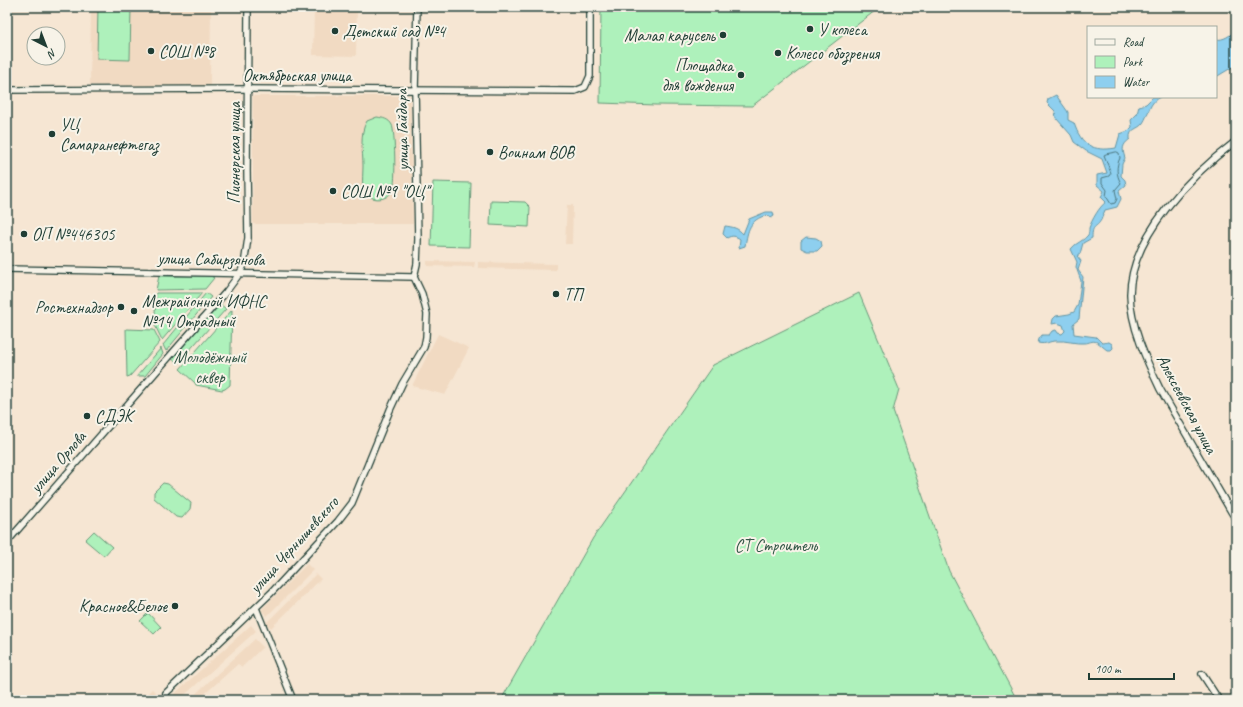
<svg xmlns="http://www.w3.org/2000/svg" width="1243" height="707" viewBox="0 0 1243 707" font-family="Caveat,sans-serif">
<rect width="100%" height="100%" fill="#f6e6d3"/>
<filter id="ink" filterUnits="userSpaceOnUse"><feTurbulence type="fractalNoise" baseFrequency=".025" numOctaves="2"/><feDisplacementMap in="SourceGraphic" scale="8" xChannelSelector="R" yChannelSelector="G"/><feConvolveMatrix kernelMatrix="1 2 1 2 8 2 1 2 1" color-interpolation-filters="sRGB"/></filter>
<g filter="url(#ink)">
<g fill="#f1dac2">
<polygon points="91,7 211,7 210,86 90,85"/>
<polygon points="314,7 357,7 356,56 313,55"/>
<polygon points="253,96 410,96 413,224 253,224"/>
<polygon points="567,205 573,205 572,244 565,244"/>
<polygon points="427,261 475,262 474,267 427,266"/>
<polygon points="478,262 556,264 556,270 478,268"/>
<polygon points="438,334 469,348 445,395 412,386"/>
<polygon points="307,564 313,570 267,616 261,610"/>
<polygon points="316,574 321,579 271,628 266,623"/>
<polygon points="251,625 256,631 179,700 175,700 172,696"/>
<polygon points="255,639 263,647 242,667 238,664 198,700 189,700"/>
<polygon points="152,689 159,696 156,700 141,700"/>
</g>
<g fill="#aef1bb" stroke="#669778">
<polygon points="98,7 131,7 130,60 97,59"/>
<polygon points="601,7 880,7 752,106 656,105 600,103"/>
<path d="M377,117C383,118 389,119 392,125C395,131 396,183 393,189C388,203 366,202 363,187C362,181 363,172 363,166C363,152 359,133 367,121Z"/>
<polygon points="433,182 471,183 469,247 431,246"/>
<polygon points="491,201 525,202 530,207 529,227 490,225"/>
<polygon points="159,276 211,276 214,278 205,289 156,290"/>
<polygon points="156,293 202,293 162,340 151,317 155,314"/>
<polygon points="206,293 211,297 166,351 163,345"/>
<polygon points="859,293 899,389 893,411 949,571 1017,700 501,700 593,538 713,365"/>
<polygon points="220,304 226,309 178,363 172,359"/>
<polygon points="232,310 230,385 225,389 222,390 196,385 195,383 180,369"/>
<polygon points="126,329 154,330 160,342 130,376 127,377"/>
<polygon points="161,348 163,354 145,376 137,376"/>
<polygon points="163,483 168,484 191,503 190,509 182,518 176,517 154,498 154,492"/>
<polygon points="94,531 112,547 104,556 85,540"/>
<polygon points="148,613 161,627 154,634 140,621"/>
</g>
<g fill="#8ecfef" stroke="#6295a4">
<path d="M1236,30V65L1216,77V39C1223,41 1231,35 1236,30Z"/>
<path d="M1056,95L1068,112V120L1074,123C1081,145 1093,152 1116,148L1120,134L1128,131L1132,127L1131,120L1137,114L1139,106L1146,104L1153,97H1160C1149,102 1149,114 1143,123C1138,130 1129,128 1130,139C1122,145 1122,149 1125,158L1122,164L1121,176L1125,180L1126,185L1119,191L1121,199L1117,207L1105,210C1104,213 1102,217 1101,220C1096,229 1092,224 1092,238L1083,243L1080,254L1077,256L1081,261L1078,270L1083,277L1079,319L1073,324L1074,334L1096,337L1102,343L1109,342L1112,344L1113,348L1111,350H1107C1104,348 1100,344 1097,342C1092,340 1089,343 1085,343C1075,344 1066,340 1056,341C1048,341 1047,345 1038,343L1039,339L1042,335H1049L1052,331L1056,330L1058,333L1062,334L1065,331L1063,325L1057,323L1052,324L1053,319L1056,316L1069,314L1074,312L1078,305L1081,281L1076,267L1077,262L1071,249C1075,243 1084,241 1088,235C1089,233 1089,230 1089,228C1092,220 1099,207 1106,202L1101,197L1104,191L1097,185V175L1107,173L1102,159L1086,151L1074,142L1071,135L1056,118L1055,111L1047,103L1048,99Z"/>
<path d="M766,212H773L774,216L771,218L767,215C749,220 748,230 745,246L739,248L740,239C736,236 732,235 727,238L723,234L725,226C733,227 738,228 743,234L749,219Z"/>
<polygon points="806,237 816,238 821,241 822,246 817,251 807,251 801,248 801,241"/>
</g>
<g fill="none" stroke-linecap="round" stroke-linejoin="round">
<path stroke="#4b777f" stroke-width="1" d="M1117,152L1119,153L1120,158C1116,166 1116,175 1121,183L1115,190L1117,199L1115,203L1111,204L1106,196L1107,190L1102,183V178L1109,176L1111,173L1104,155L1106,154Z"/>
<defs>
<g id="minor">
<polyline points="7,90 248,89 575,91 585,87 590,76 590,7"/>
<path d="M1236,141C1192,174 1131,235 1130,294C1130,325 1147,362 1160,389L1236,520"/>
<polyline points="7,269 414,277"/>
<polyline points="414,277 417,264 418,239 415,90 417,7"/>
<polyline points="7,542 226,292 240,273 244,265 248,238 247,171 248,7"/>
<polyline points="256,608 293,700"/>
<polyline points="1202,674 1219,700"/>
<polyline points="166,693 271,593 338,521 352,503 390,410 402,384 424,347 426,337 427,314 422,294 414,277"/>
</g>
</defs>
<use href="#minor" stroke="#1f3d34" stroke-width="8"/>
<use href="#minor" stroke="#f7f3e8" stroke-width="5.5"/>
</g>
</g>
<g fill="#1f3d34" stroke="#f7f3e8" stroke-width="1.5">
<circle cx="810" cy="29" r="4"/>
<circle cx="335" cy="31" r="4"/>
<circle cx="723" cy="35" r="4"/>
<circle cx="151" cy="51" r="4"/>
<circle cx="778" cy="53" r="4"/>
<circle cx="741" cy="75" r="4"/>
<circle cx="52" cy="134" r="4"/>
<circle cx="490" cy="152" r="4"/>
<circle cx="333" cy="191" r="4"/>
<circle cx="24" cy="234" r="4"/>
<circle cx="556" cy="294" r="4"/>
<circle cx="121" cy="307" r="4"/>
<circle cx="134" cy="311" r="4"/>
<circle cx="87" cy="416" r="4"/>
<circle cx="175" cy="606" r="4"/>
</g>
<g text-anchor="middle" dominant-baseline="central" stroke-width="4" stroke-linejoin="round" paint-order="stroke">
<g font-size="17" fill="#1f3d34" stroke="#f7f3e8" text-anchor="start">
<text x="818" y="29">У колеса</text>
<text x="343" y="31">Детский сад №4</text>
<text x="715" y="35" text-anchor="end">Малая карусель</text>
<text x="159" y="51">СОШ №8</text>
<text x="786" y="53">Колесо обозрения</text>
<text x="733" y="65" text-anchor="end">Площадка<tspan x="733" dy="20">для вождения</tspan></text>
<text x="60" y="124">УЦ<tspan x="60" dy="20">Самаранефтегаз</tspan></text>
<text x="498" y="152">Воинам ВОВ</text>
<text x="341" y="191">СОШ №9 "ОЦ"</text>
<text x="32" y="234">ОП №446305</text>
<text x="564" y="294">ТП</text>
<text x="142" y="301">Межрайонной ИФНС<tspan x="142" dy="20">№14 Отрадный</tspan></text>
<text x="113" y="307" text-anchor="end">Ростехнадзор</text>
<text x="95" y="416">СДЭК</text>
<text x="167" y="606" text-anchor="end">Красное&amp;Белое</text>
</g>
<g font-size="17" fill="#1f3d34" stroke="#f7f3e8">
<text x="297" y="75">Октябрьская улица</text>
<text transform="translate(402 130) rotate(-91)">улица Гайдара</text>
<text transform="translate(234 153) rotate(-90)">Пионерская улица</text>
<text transform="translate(211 259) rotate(1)">улица Сабирзянова</text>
<text transform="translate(1187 404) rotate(62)">Алексеевская улица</text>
<text transform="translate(58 462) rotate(-49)">улица Орлова</text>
<text transform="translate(294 545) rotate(-48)">улица Чернышевского</text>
</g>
<g font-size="17" fill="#345848" stroke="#f7f3e8">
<text x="210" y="357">Молодёжный<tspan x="210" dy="20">сквер</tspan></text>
<text x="776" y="545">СТ Строитель</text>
</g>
</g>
<rect width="1243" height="707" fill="none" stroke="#f7f3e8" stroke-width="24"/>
<rect x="12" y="12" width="1219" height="683" fill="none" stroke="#1f3d34" stroke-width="1.5" filter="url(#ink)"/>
<rect x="1087" y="26" width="130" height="72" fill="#f7f3e8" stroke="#a1aaa0"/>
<rect x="1095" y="39" width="20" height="6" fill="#f7f3e8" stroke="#a1aaa0"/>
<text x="1123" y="46" font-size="12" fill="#1f3d34">Road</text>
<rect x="1095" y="56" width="20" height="12" fill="#aef1bb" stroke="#a1aaa0"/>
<text x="1123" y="66" font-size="12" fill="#1f3d34">Park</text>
<rect x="1095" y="76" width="20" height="12" fill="#8ecfef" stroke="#a1aaa0"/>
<text x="1123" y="86" font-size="12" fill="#1f3d34">Water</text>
<g transform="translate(46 46) rotate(138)"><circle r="19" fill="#f7f3e8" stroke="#a1aaa0"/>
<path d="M0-3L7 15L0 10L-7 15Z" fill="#1f3d34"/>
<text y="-6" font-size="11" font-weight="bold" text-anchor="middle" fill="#1f3d34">N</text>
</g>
<path d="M1089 673v6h85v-6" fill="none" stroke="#1f3d34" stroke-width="2"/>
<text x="1095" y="673" font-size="12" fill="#1f3d34" stroke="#f7f3e8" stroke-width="3" paint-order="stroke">100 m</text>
</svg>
